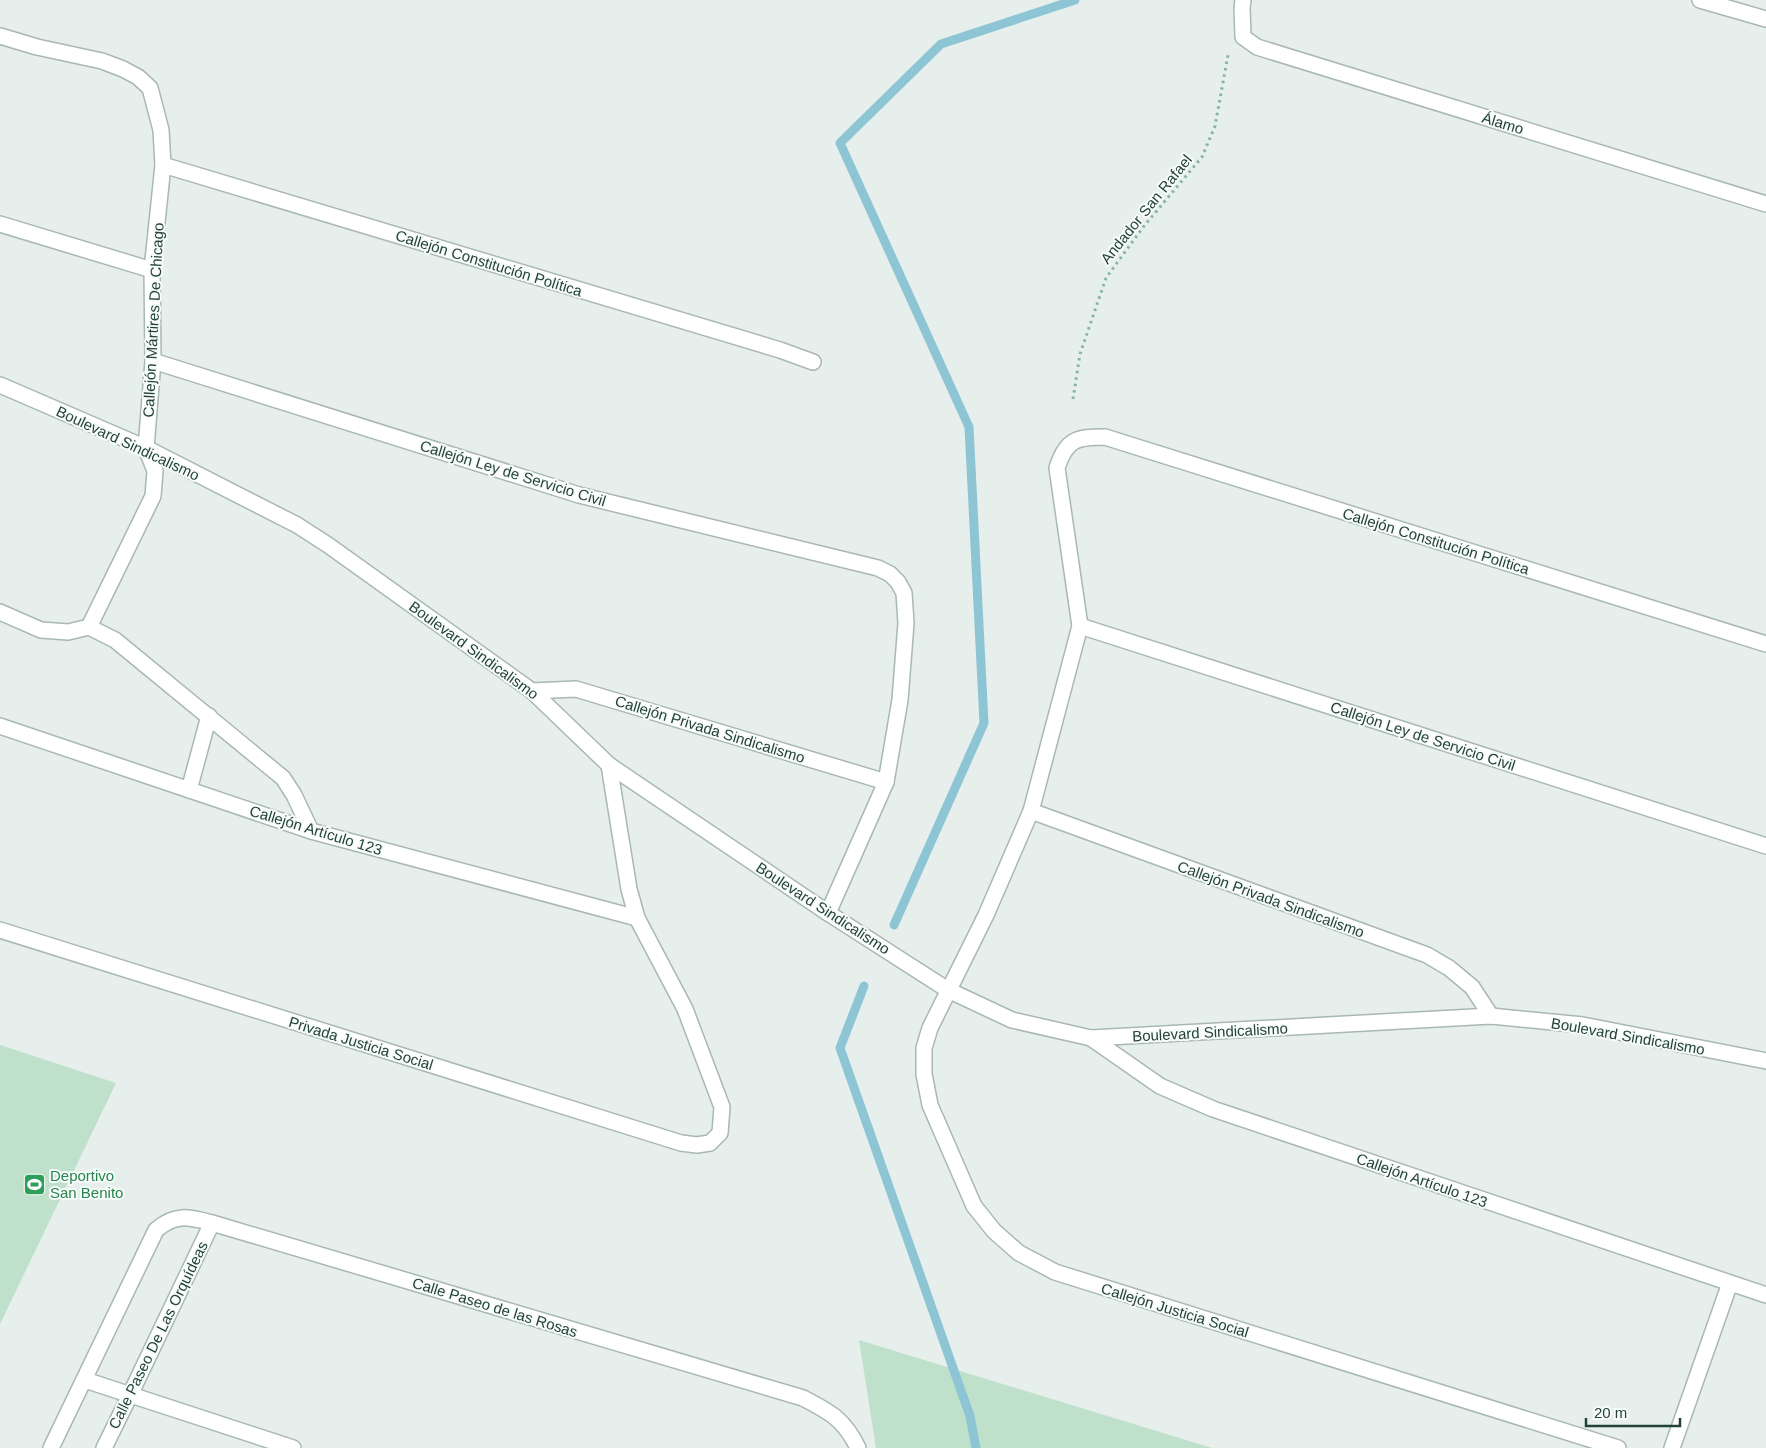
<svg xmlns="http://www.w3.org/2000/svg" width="1766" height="1448" viewBox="0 0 1766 1448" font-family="Arial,sans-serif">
<rect width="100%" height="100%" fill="#e6efeb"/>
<g fill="#bfe0ca">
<polygon points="0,1045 116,1083 0,1324"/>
<polygon points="859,1340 1212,1448 876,1448"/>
</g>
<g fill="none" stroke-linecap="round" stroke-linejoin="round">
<g stroke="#8dc5d5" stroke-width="9">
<polyline points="894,925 984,723 969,427 840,143 941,44 1075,0"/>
<polyline points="864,986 840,1048 970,1416 976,1448"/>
</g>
<defs>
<g id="minor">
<polyline points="1243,0 1242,8 1243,37 1257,47 1766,204"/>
<polyline points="1700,0 1766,19"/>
<polyline points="0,36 37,47 102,61 123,69 138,77 150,88 161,130 163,165 152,270 153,361 146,448 155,471 153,496 89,627"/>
<polyline points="163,165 780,350 813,362"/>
<polyline points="0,224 152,270"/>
<polyline points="153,361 579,495 878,568 890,574 898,582 904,593 906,623 900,700 886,782 828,913"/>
<polyline points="0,385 146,448 297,525 328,545 532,691 609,765 828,913 948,990 1012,1020 1091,1038 1491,1016 1583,1025 1766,1061"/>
<polyline points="0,612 41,630 68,632 89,627 115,640 283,778 294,795 311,831"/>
<polyline points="1080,626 1766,846"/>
<polyline points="532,691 576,689 886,782"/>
<polyline points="0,726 311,831 637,918"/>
<polyline points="189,790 209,716"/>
<polyline points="1031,811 1427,955 1449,968 1472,987 1491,1016"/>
<polyline points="0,930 681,1143 697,1145 710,1143 720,1133 722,1107 685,1009 637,918 629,889 609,765"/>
<polyline points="1091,1038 1160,1086 1213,1109 1766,1295"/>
<polyline points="85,1380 293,1448"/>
<path d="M51,1448L156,1230C175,1213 189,1217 212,1223L803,1398C830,1412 844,1419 858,1448"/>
<polyline points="104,1448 130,1395 212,1223"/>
<path d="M1618,1448L1055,1272L1019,1253L994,1231L974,1206L930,1105L924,1074V1048L930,1028L986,915L1031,811L1080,626L1057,468C1066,439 1077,437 1105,437L1766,644"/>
<polyline points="1672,1448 1730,1283"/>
</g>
</defs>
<use href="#minor" stroke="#a8b8b3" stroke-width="18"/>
<polyline stroke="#86b3a8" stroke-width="3" stroke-dasharray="2.5 4" stroke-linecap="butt" points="1073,399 1080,354 1106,278 1144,226 1202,157 1215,126 1228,55"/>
<use href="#minor" stroke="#fff" stroke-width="15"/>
</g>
<defs>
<symbol id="stadium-square" viewBox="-11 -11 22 22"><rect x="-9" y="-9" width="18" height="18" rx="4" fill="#2e9e5b" stroke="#f7fbf9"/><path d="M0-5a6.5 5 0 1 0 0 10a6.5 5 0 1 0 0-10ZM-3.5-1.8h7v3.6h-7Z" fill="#fff"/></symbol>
</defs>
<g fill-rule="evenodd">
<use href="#stadium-square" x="22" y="1172" width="25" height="25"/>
</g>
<g text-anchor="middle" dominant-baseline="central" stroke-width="4" stroke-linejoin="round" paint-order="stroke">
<g font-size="15" fill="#24423c" stroke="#f7fbf9">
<text transform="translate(1503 123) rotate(17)">Álamo</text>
<text transform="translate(1146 209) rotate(-51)">Andador San Rafael</text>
<text transform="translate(489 263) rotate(17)">Callejón Constitución Política</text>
<text transform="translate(153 320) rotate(-87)">Callejón Mártires De Chicago</text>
<text transform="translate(128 443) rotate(25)">Boulevard Sindicalismo</text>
<text transform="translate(513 473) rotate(17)">Callejón Ley de Servicio Civil</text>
<text transform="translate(1436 541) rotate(17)">Callejón Constitución Política</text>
<text transform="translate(474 650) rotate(36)">Boulevard Sindicalismo</text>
<text transform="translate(710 729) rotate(17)">Callejón Privada Sindicalismo</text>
<text transform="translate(1423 736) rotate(18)">Callejón Ley de Servicio Civil</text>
<text transform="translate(316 830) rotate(17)">Callejón Artículo 123</text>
<text transform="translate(1271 899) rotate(20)">Callejón Privada Sindicalismo</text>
<text transform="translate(823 908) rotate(33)">Boulevard Sindicalismo</text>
<text transform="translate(1210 1032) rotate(-3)">Boulevard Sindicalismo</text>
<text transform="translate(1628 1036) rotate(10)">Boulevard Sindicalismo</text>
<text transform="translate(361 1043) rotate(17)">Privada Justicia Social</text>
<text transform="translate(1422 1180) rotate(19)">Callejón Artículo 123</text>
<text transform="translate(495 1307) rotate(17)">Calle Paseo de las Rosas</text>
<text transform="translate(1175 1310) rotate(17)">Callejón Justicia Social</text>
<text transform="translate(158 1335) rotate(-64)">Calle Paseo De Las Orquídeas</text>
</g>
<g font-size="15" fill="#27864d" stroke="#f7fbf9" text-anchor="start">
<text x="50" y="1175">Deportivo<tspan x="50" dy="17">San Benito</tspan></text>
</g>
</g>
<path d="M1586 1418v8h94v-8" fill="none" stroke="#24423c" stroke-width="2.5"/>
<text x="1594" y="1418" font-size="15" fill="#24423c" stroke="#f7fbf9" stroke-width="4" paint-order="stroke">20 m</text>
</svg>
